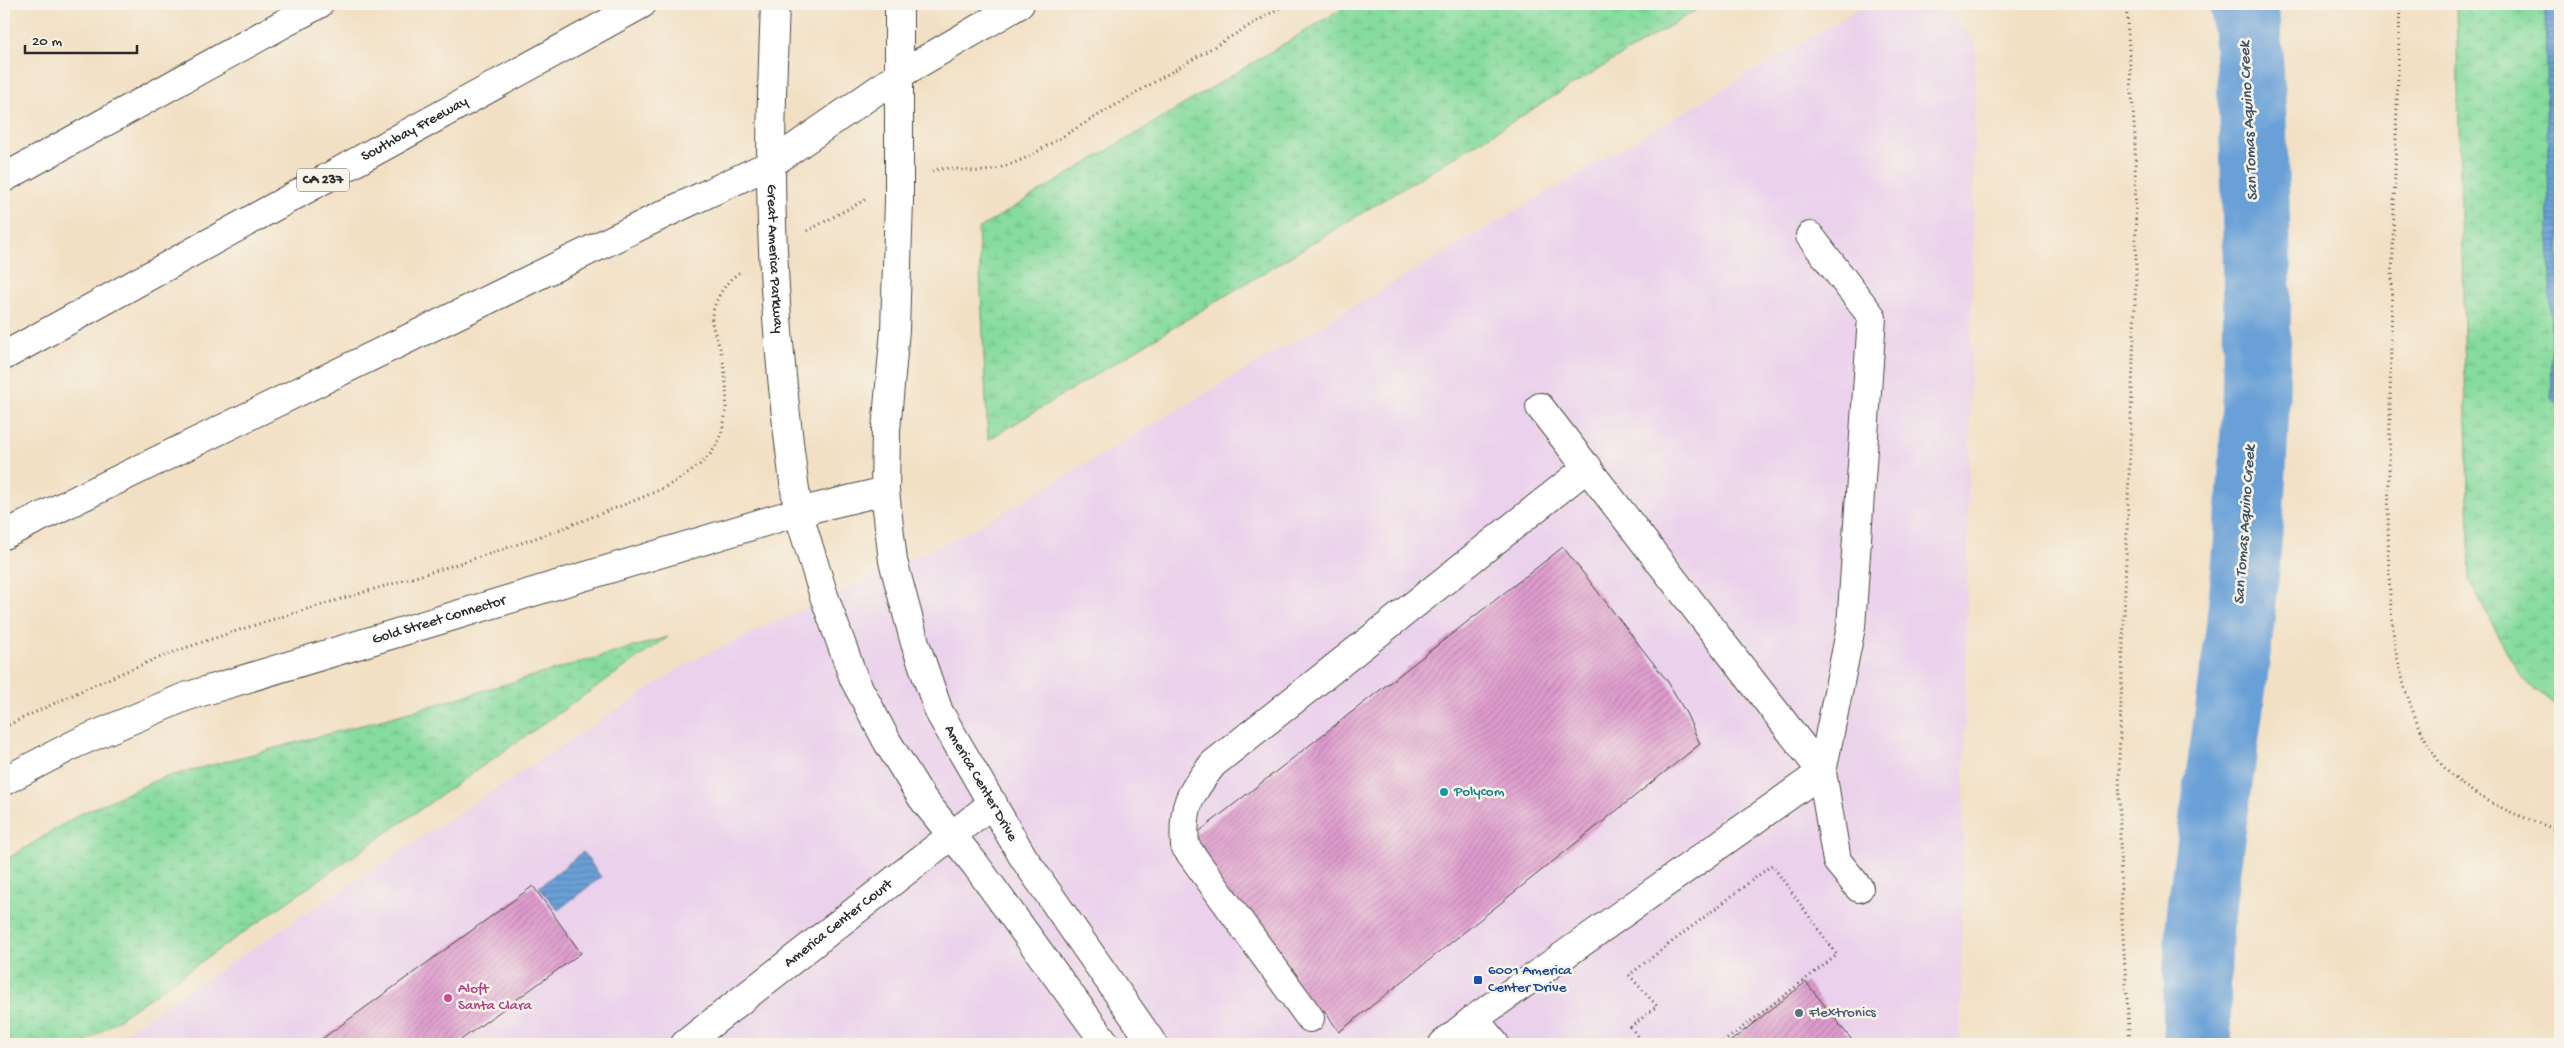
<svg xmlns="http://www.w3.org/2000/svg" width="2564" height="1048" viewBox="0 0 2564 1048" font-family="'Gochi Hand',sans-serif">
<defs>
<pattern id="wetland-marsh" width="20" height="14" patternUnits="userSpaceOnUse" patternTransform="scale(1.25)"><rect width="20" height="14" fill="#86db9e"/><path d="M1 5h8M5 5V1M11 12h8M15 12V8" fill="none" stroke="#74bc88"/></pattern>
<pattern id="water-rules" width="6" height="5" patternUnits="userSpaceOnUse" patternTransform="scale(1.25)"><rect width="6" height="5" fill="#69a0d7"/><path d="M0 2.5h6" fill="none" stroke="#5783af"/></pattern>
<pattern id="building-hatch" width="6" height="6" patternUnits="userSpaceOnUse" patternTransform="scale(1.25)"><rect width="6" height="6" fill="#df9bce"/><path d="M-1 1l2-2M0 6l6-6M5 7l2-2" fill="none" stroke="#b57fa7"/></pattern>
</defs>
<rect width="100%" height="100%" fill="#f7f3e8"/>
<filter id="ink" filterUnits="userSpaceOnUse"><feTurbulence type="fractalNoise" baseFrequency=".02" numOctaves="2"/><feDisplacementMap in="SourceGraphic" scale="10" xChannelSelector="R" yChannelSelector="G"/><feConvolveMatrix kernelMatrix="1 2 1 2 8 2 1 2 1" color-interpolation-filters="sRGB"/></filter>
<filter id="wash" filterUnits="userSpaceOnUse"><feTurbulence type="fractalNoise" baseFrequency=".0096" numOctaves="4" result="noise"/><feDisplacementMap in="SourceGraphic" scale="20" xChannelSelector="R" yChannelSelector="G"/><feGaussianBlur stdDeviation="1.12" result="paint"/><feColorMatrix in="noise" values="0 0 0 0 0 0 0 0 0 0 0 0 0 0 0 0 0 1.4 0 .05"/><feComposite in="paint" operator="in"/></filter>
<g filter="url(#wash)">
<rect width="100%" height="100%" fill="#f2e0c4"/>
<polygon fill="#ead1ec" points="1868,4 1939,4 1976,42 1960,1044 107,1044 690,662 975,529"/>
<g fill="url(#wetland-marsh)" stroke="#588364">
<polygon points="1350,4 1706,4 988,440 978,229"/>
<polygon points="2456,4 2560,4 2560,709 2520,677 2470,581"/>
<polygon points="668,637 83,1044 4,1044 4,861 80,814 159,779 392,717"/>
</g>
<g fill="url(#water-rules)" stroke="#4a6681">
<polygon points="2545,4 2560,4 2560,409 2552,398"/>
<polygon points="583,852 601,877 558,910 539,887"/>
</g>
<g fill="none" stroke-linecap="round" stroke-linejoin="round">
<path stroke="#69a0d7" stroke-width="68" d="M2197,1044C2197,997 2196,950 2202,903C2214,804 2232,706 2242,606C2256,467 2260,327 2255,187C2253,126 2251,64 2244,4"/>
</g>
<g id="blocks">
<g fill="url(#building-hatch)">
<polygon points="1563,547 1668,682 1686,713 1700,744 1339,1032 1324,1010 1320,1015 1187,841"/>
<polygon points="533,886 581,953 455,1044 315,1044"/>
<polygon points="1806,982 1855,1044 1727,1044"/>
</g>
</g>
</g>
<g filter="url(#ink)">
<use href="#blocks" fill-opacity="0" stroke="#494642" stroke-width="1"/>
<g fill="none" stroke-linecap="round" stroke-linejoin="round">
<defs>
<g id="minor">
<polyline points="1810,236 1872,317 1851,627 1822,772 1837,861 1859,888"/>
<polyline points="1540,407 1822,772"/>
<path id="s1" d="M885,491L893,561L915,643L939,712L1023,857L1153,1044"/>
<polyline points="798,512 824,596 854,679 888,743 922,798 975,864 1106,1044"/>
<path d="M1310,1018L1185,846C1182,805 1189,795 1213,764L1588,467"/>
<polyline points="1474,1019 1495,1044"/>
<path id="s2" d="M685,1044L993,803"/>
<polyline points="1443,1044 1474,1019 1822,772"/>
</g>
<g id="major">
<path id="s3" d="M775,4C773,57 771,110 771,163C771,279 782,397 798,512"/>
<path id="s4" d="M4,781L77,743L185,697L798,512L885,491L886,430L895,330L899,200V4"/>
</g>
<g id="highway">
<polyline points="4,178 319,4"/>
<path id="s5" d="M4,356L642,4"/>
<polyline points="4,535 679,207 771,164 899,75 1020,4"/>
</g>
</defs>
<use href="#minor" stroke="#494642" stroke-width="30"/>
<use href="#major" stroke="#494642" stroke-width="30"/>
<use href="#highway" stroke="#494642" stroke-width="30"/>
<g stroke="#494642" stroke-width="3" stroke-dasharray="1 4" stroke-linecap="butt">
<polyline points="2126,4 2135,139 2136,274 2119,761 2121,905 2130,1044"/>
<path d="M2400,4C2396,142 2391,280 2390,419C2389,491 2385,565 2394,638C2399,676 2417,735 2442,765C2472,800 2519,816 2560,831"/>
<path d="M932,171C956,164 963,173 983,171C998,170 1014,163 1028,157L1286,4"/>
<polyline points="807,231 865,200"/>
<path d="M4,727C72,695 140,662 212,639C338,597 468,566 592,517C630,502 672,489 703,462C732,436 729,386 721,352C719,342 710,326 712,315C716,298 725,282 740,272"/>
<polyline points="1643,1044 1631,1027 1657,1006 1629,975 1772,865 1837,955 1721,1044"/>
<polyline points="1695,1044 1697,1042 1699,1044"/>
</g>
<use href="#minor" stroke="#fff" stroke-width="28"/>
<use href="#major" stroke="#fff" stroke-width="28"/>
<use href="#highway" stroke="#fff" stroke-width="28"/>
</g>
</g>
<circle fill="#0f9aa8" stroke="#f7f3e8" stroke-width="2" cx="1444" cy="792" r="5"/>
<rect fill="#1a4fb4" stroke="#f7f3e8" stroke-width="2" x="1473" y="975" width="10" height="10" rx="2.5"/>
<circle fill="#d1479c" stroke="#f7f3e8" stroke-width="2" cx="448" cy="998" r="5"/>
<circle fill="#5c6f8a" stroke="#f7f3e8" stroke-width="2" cx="1799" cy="1013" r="5"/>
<g text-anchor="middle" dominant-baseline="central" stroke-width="5" stroke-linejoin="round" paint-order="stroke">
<rect fill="#f7f3e8" stroke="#686764" stroke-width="1" x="297" y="168.5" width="52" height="23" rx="4"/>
<g font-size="14" font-weight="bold" fill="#2b2b2b">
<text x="323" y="180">CA 237</text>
</g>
<g font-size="15" fill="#2b2b2b" stroke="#f7f3e8">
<text stroke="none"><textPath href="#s5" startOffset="469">Southbay Freeway</textPath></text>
<text stroke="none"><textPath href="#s3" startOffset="255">Great America Parkway</textPath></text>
<text stroke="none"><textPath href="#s4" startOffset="465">Gold Street Connector</textPath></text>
<text stroke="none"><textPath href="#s1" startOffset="311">America Center Drive</textPath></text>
<text stroke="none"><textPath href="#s2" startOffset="195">America Center Court</textPath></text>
</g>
<g font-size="15" fill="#0d838f" stroke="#f7f3e8" text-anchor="start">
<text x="1454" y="792">Polycom</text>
</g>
<g font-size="15" fill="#164399" stroke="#f7f3e8" text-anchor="start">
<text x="1488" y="971">6001 America<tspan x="1488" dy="17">Center Drive</tspan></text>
</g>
<g font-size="15" fill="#b23c85" stroke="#f7f3e8" text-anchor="start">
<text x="458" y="989">Aloft<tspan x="458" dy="17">Santa Clara</tspan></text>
</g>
<g font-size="15" fill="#4e5e75" stroke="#f7f3e8" text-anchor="start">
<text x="1809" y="1013">Flextronics</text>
</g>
<g font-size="16" font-style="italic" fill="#415467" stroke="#f7f3e8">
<text transform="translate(2250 121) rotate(-93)">San Tomas Aquino Creek</text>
<text transform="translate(2246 525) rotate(-86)">San Tomas Aquino Creek</text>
</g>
</g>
<rect width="2564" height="1048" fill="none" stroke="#f7f3e8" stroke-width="20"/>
<path d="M25 45v8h112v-8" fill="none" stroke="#2b2b2b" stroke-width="2.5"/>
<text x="32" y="45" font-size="15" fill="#2b2b2b" stroke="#f7f3e8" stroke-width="4" paint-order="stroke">20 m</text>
</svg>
